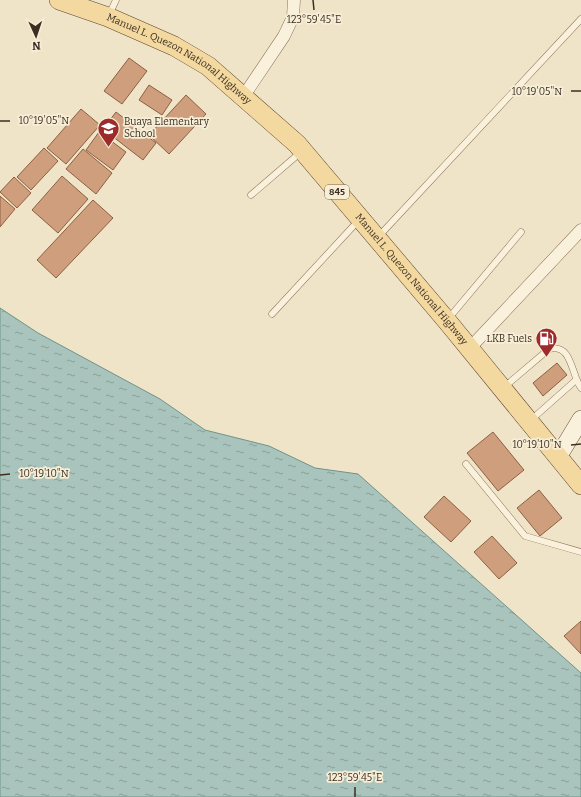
<svg xmlns="http://www.w3.org/2000/svg" width="581" height="797" viewBox="0 0 581 797" font-family="Bitter,serif">
<defs>
<pattern id="water-ripples" width="26" height="14" patternUnits="userSpaceOnUse"><rect width="26" height="14" fill="#a9c4bc"/><path d="M2 4q2-2 4 0t4 0M15 11q2-2 4 0t4 0" fill="none" stroke="#8ba098"/></pattern>
</defs>
<rect width="100%" height="100%" fill="#f0e4c8"/>
<polygon fill="url(#water-ripples)" stroke="#6f938a" points="0,308 38,333 160,399 205,430 269,446 315,468 358,474 581,673 581,797 0,797"/>
<g fill="#cf9f7d" stroke="#8d5f41">
<polygon points="129,58 147,71 122,104 104,91"/>
<polygon points="149,85 172,100 162,115 139,100"/>
<polygon points="186,95 206,114 169,154 149,135"/>
<polygon points="81,109 100,125 66,164 47,148"/>
<polygon points="116,112 156,143 143,160 103,129"/>
<polygon points="99,132 126,152 113,170 86,150"/>
<polygon points="44,148 58,161 31,190 17,177"/>
<polygon points="83,149 112,173 96,194 66,169"/>
<polygon points="62,176 88,199 58,233 32,210"/>
<polygon points="14,177 31,193 17,208 0,192"/>
<polygon points="0,196 15,209 0,227"/>
<polygon points="93,200 113,218 56,278 37,260"/>
<polygon points="557,363 567,375 543,396 533,383"/>
<polygon points="493,432 524,470 498,491 467,453"/>
<polygon points="539,490 562,518 540,536 517,508"/>
<polygon points="444,496 471,521 451,542 424,517"/>
<polygon points="492,536 517,563 499,579 474,552"/>
<polygon points="581,621 581,654 564,636"/>
</g>
<g fill="none" stroke-linecap="round" stroke-linejoin="round">
<defs>
<g id="lane">
<polyline points="109,15 116,0"/>
<polyline points="251,195 301,152"/>
<polyline points="379,236 581,19"/>
<polyline points="272,314 359,220"/>
<polyline points="449,318 521,232"/>
<path d="M503,388L549,349C572,343 571,374 581,388"/>
<polyline points="531,420 576,380"/>
<polyline points="466,464 525,536 581,552"/>
</g>
<g id="street">
<polyline points="243,97 284,36 293,17 294,0"/>
<polyline points="469,349 581,230"/>
</g>
<polyline id="secondary" points="558,457 581,419"/>
<g id="primary">
<path id="s1" d="M59,0L108,17L149,35L174,46L208,66L297,144L447,321L581,485"/>
</g>
</defs>
<use href="#lane" stroke="#8d765c" stroke-width="7"/>
<use href="#street" stroke="#8d765c" stroke-width="13"/>
<use href="#secondary" stroke="#6f573f" stroke-width="18"/>
<use href="#primary" stroke="#5b4430" stroke-width="20"/>
<use href="#lane" stroke="#faf1dc" stroke-width="6"/>
<use href="#street" stroke="#faf1dc" stroke-width="12"/>
<use href="#secondary" stroke="#faf1dc" stroke-width="17"/>
<use href="#primary" stroke="#f3d9a0" stroke-width="19"/>
</g>
<path fill="none" stroke="#3d2e20" stroke-width="1.5" d="M313,0L314,10M571,91H581M0,121H10M571,445L581,444M0,475L10,474M355,787V797"/>
<defs>
<symbol id="school-pin" viewBox="-11 -11 22 30"><path d="M0 17L-7.5 6A9.5 9.5 0 1 1 7.5 6Z" fill="#9e2a2b" stroke="#f7eed8"/><path d="M0-5L7-2L0 1L-7-2ZM-4 1L0 2.5L4 1V4Q0 6-4 4Z" fill="#fff"/></symbol>
<symbol id="fuel-pin" viewBox="-11 -11 22 30"><path d="M0 17L-7.5 6A9.5 9.5 0 1 1 7.5 6Z" fill="#9e2a2b" stroke="#f7eed8"/><path d="M-5.5-6h7V0h2V4h1.3V-2.5L3-4.5l.8-.8L6-3V5H2.5V1h-1V6h-7ZM-4.2-4.7v3.2H.2V-4.7Z" fill="#fff"/></symbol>
</defs>
<g fill-rule="evenodd">
<use href="#school-pin" x="96" y="116" width="25" height="34"/>
<use href="#fuel-pin" x="534" y="326" width="25" height="34"/>
</g>
<g text-anchor="middle" dominant-baseline="central" stroke-width="3.5" stroke-linejoin="round" paint-order="stroke">
<rect fill="#f7eed8" stroke="#756857" stroke-width="1" x="325" y="185" width="24" height="14" rx="3"/>
<g font-size="9" font-weight="bold" fill="#3d2e20">
<text x="337" y="192">845</text>
</g>
<g font-size="10" fill="#3d2e20" stroke="#f7eed8">
<text stroke="none"><textPath href="#s1" startOffset="135">Manuel L. Quezon National Highway</textPath></text>
<text stroke="none"><textPath href="#s1" startOffset="459">Manuel L. Quezon National Highway</textPath></text>
</g>
<g font-size="10" fill="#3d2e20" stroke="#f7eed8" text-anchor="start">
<text x="124" y="122">Buaya Elementary<tspan x="124" dy="12">School</tspan></text>
<text x="532" y="339" text-anchor="end">LKB Fuels</text>
</g>
</g>
<g font-size="10" text-anchor="middle" fill="#3d2e20" stroke="#f7eed8" stroke-width="3.5" stroke-linejoin="round" paint-order="stroke">
<text x="314" y="23">123°59'45"E</text>
<text x="537" y="95">10°19'05"N</text>
<text x="44" y="124">10°19'05"N</text>
<text x="537" y="448">10°19'10"N</text>
<text x="44" y="477">10°19'10"N</text>
<text x="355" y="781">123°59'45"E</text>
</g>
<g transform="translate(36 36) rotate(177)" stroke="#f7eed8" stroke-width="3" paint-order="stroke">
<path d="M0-3L7 15L0 10L-7 15Z" fill="#3d2e20"/>
<text y="-6" font-size="11" font-weight="bold" text-anchor="middle" fill="#3d2e20">N</text>
</g>
</svg>
